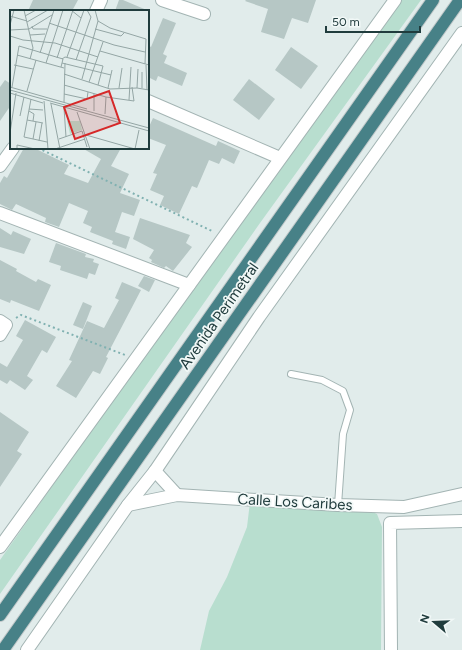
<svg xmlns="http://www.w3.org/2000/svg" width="462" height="650" viewBox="0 0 462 650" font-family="Figtree,sans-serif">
<rect width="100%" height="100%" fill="#e1eceb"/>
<g fill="#b8decf">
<polygon points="401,0 421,0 260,223 0,594 0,560 216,254"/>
<polygon points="250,502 354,504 377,514 382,527 381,650 200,650 209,611 227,577 247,527"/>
</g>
<g fill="#b6c7c5">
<polygon points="33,0 78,0 72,11 28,11"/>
<polygon points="119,0 123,0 149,11 115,11"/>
<polygon points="246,0 316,0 308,23 292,18 284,39 261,32 268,9 245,1"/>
<polygon points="163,18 176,23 163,54 167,56 164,63 187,73 182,86 158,76 156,81 148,77 148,45 151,47"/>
<polygon points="291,47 318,66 301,89 275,70"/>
<polygon points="249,79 275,99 259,120 233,100"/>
<polygon points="5,80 11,84 11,105 0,121 0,87"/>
<polygon points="153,118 216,146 218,141 240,151 234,164 222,158 219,164 209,160 197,188 192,186 179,214 160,205 164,196 150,190 157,174 153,173 166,145 148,138 148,129"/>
<polygon points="24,148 34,148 69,165 64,174 88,183 101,159 82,148 121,148 111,166 129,174 120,193 140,200 134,216 122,212 115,232 130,237 126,249 112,244 113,241 90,232 92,227 83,223 88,211 69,203 59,227 45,222 46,218 16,204 12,210 0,204 0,183 4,176 7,178"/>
<polygon points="140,218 190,235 186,243 192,247 173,271 166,266 164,268 151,262 152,260 149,258 154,250 133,239"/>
<polygon points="0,228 11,235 13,231 31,239 24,254 0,247"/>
<polygon points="56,243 86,254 85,257 94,259 93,262 99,264 95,275 89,273 87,279 60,270 61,266 49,262"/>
<polygon points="0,260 17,269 16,271 36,282 38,279 51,285 39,311 11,300 10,303 0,299"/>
<polygon points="144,276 155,280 149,292 138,286"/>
<polygon points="122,282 141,290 106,357 108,358 100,374 93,371 76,398 56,386 72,361 69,360 87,321 104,328 119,300 115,298"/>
<polygon points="83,302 92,306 83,329 73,325"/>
<polygon points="25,320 56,337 47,353 42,350 27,376 33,380 25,390 10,380 7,384 0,380 0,363 7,367 23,340 16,336"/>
<polygon points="0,412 29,432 17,451 22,454 0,487"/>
</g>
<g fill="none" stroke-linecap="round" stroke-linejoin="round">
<defs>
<polyline id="service" points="291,374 322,380 343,391 350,410 343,434 338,505"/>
<g id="minor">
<polyline points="162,0 204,14"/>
<polyline points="96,11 101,0"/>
<polyline points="148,101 280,158"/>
<polyline points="0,166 13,148"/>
<polyline points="0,213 189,285"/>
<polyline points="0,321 6,325 0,335"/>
<polyline points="155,471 177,495"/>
<polyline points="128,505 177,495 338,505 404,507 462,494"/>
<polyline points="0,547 395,0"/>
<polyline points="27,650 128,505 155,471 259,317 462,33"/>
<polyline points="391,650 390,523 462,521"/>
</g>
<g id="trunk">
<polyline points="0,615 433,0"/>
<polyline points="3,650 460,0"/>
</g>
</defs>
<use href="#service" stroke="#a3b4b3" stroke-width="8"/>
<use href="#minor" stroke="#a3b4b3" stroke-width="14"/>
<use href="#trunk" stroke="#c1c8c9" stroke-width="14"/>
<g stroke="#80b1b1" stroke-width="2" stroke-dasharray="2 3" stroke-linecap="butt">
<polyline points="38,148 214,232"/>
<polyline points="16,318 21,315 125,355"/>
</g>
<use href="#service" stroke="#fff" stroke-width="6"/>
<use href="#minor" stroke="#fff" stroke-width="12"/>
<use href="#trunk" stroke="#478187" stroke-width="12"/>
</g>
<g text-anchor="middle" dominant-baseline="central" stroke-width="3.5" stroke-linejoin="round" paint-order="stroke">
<g font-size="15" fill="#203c3d" stroke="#f1f8f7">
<text transform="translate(219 316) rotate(-55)">Avenida Perimetral</text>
<text transform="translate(295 502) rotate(3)">Calle Los Caribes</text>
</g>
</g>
<g transform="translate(10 10)">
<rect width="139" height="139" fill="#e1eceb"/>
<path d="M57,111H70L72,120L60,124Z" fill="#b8decf"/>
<path fill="none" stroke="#94a6a5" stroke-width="1" d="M14,0L23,38L20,49M61,0L71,8M0,6L17,11M15,6L26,0M88,11L100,18L136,29L135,54M17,12L38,0M39,13L104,35L135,42M0,15L4,0M22,16L23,19H37M19,19L42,5M85,19L111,26L114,23M0,20L19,19M20,25L35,24M0,26L13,30L45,33L88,47M90,41L139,55M30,43L44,0M7,45L54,58M57,47L74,0M47,48L63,0M52,49L55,47L93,56L88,75M66,50L81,7L77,0M36,53L53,0M52,53L101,65M4,55L23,59M136,55L137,80M54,64L100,79L127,78L139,80M72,69L88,11L85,0M79,72L93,32M54,75L96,87L124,91L122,77M0,77L77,99M2,77L9,36L53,49L51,57M98,78L102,60M109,78L112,58M127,78L128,59M132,78V62M0,80L139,118M17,81L26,50M0,83L33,93M54,84L77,89L78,82M21,89L14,127L37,132M119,90L121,57M34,91L38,139M54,92L55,53M40,93L139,121M41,94L50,139M54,98L56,127M19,99L33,100M19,101L24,104L23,111M84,101V84M67,102L80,139M95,104L96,87M10,106L14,87M17,110L33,113M0,123L6,83M76,125L125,139M23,129L26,112M49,129L72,121L77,137M29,131L32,113M7,139V135L25,139M45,139L75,129M125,139L129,120"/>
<path fill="#d62828" fill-opacity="0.15" stroke="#d62828" stroke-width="2" d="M99,81L110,113L65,129L54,97Z"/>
<rect width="139" height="139" fill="none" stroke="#203c3d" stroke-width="2"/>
</g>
<g transform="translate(434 622) rotate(289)" stroke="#f1f8f7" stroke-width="3" paint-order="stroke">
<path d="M0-3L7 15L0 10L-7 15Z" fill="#203c3d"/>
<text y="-6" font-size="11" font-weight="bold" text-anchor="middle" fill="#203c3d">N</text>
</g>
<path d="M326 26v6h94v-6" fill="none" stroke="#203c3d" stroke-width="2"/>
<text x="332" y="26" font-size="12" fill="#203c3d" stroke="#f1f8f7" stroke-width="3" paint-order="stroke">50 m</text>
</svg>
